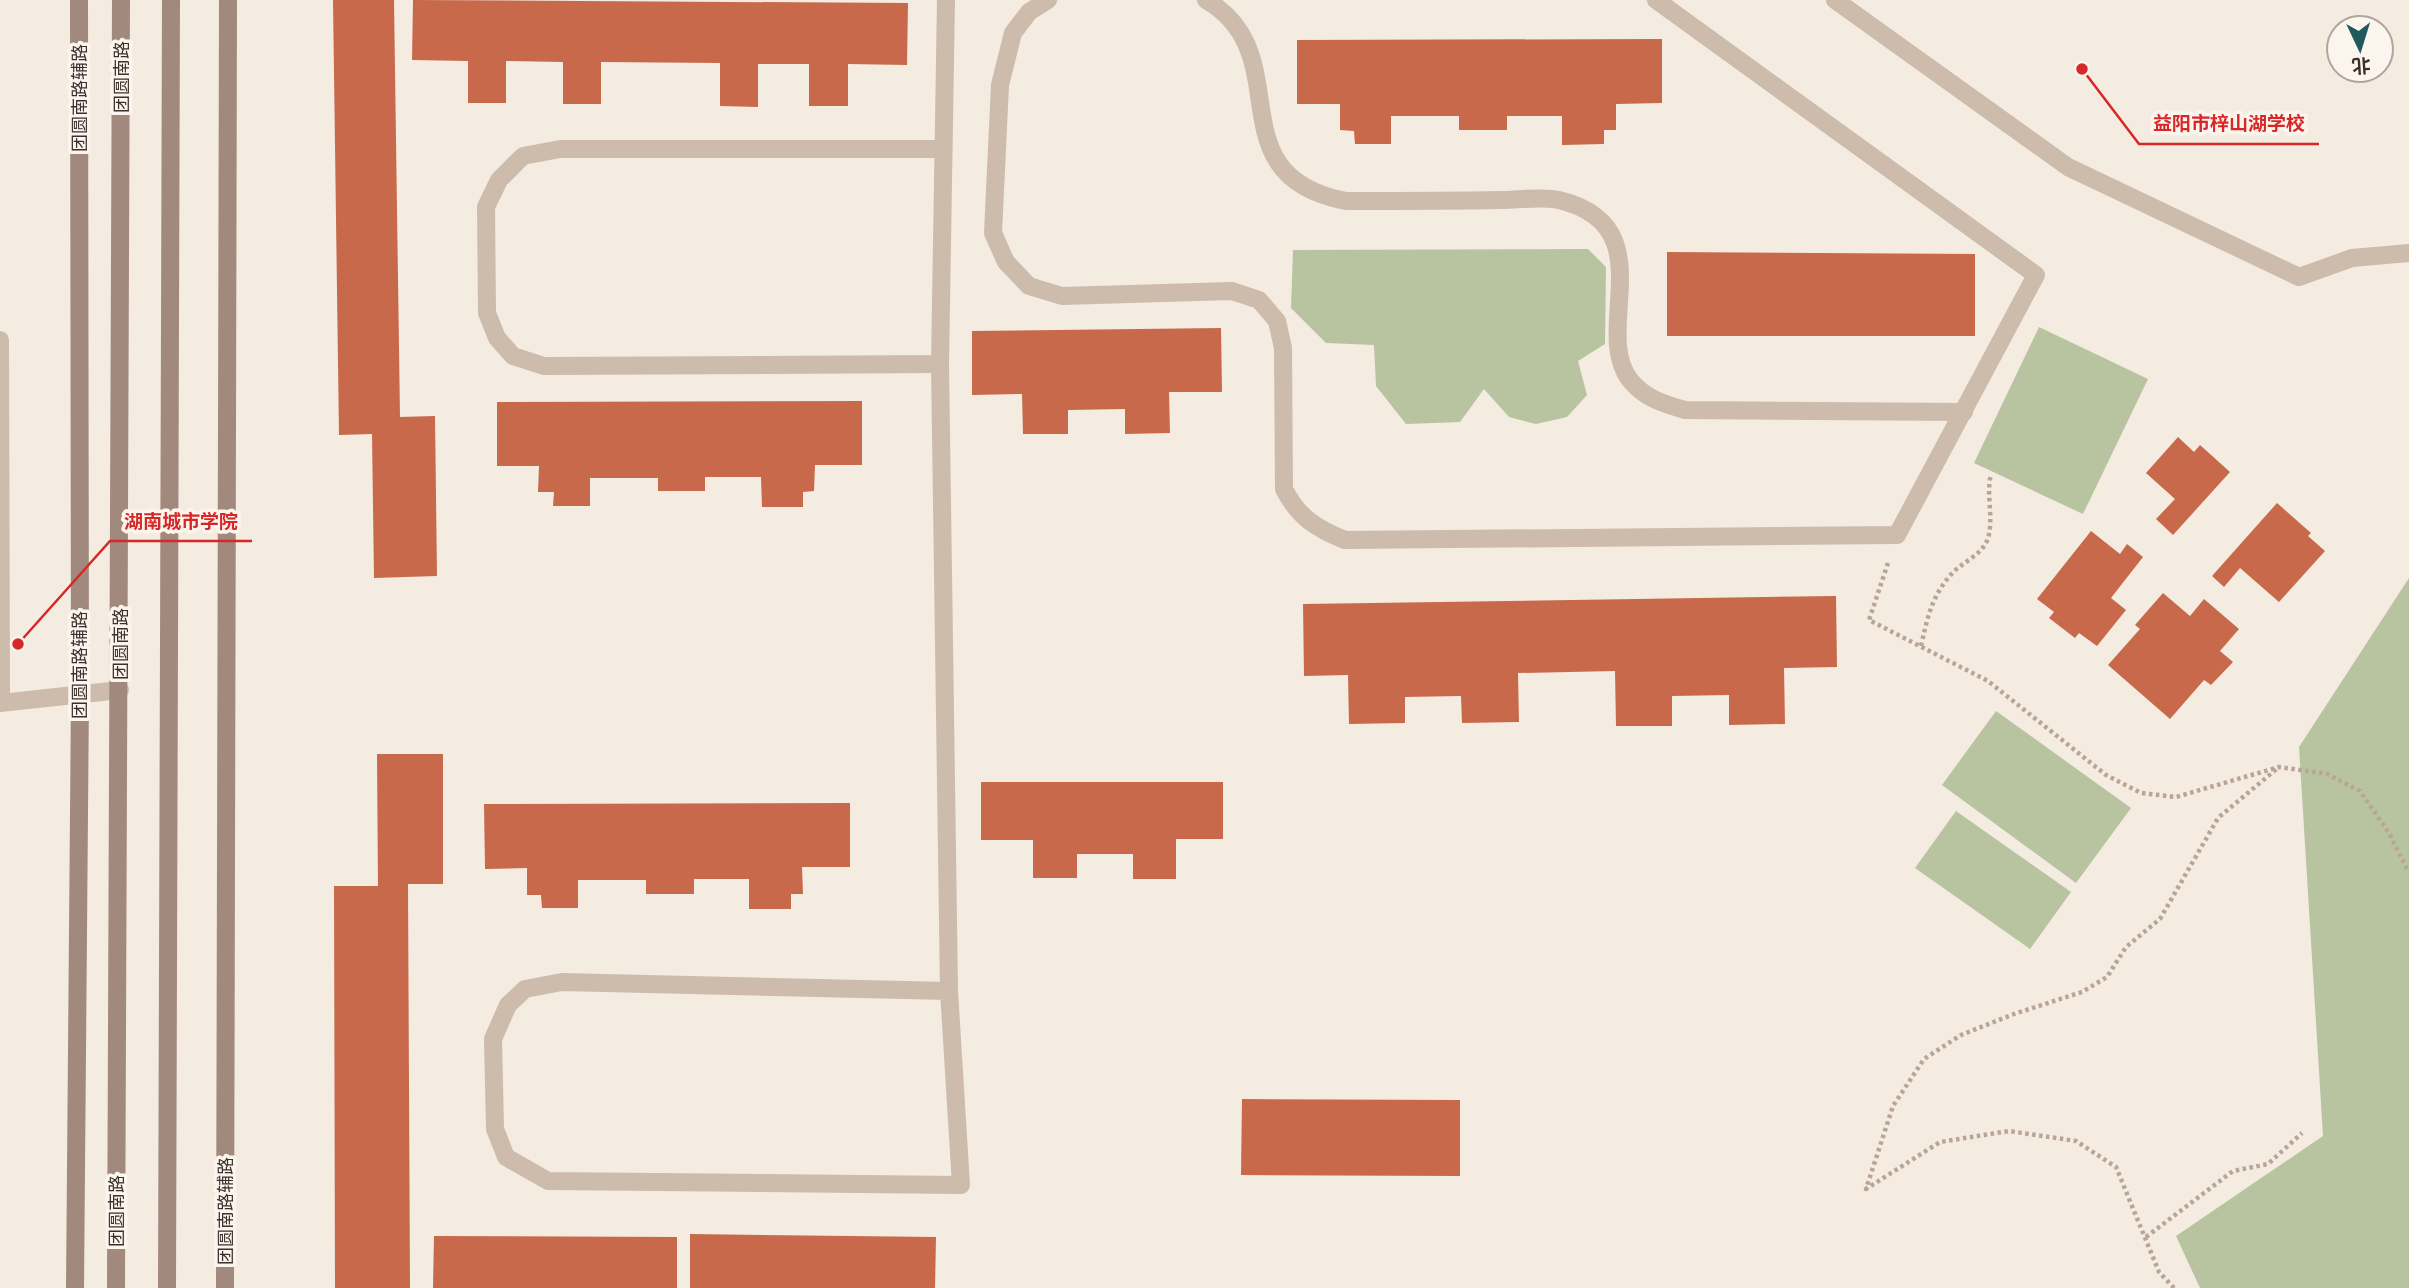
<svg xmlns="http://www.w3.org/2000/svg" width="2409" height="1288" viewBox="0 0 2409 1288" font-family="Poppins,'Noto Sans SC',sans-serif">
<rect width="100%" height="100%" fill="#f4ebe1"/>
<g fill="#b8c4a0">
<polygon points="1588,249 1606,267 1605,344 1578,361 1587,395 1567,417 1536,424 1509,417 1484,389 1460,422 1406,424 1376,386 1374,345 1326,343 1291,308 1293,250"/>
<polygon points="2039,327 2148,379 2083,514 1974,463"/>
<polygon points="2409,578 2409,1288 2200,1288 2176,1236 2323,1136 2299,747"/>
<polygon points="1996,711 2131,808 2076,883 1942,785"/>
<polygon points="1956,811 2071,892 2030,949 1915,868"/>
</g>
<g fill="#c8694b">
<polygon points="333,0 394,0 400,417 435,416 437,576 374,578 372,434 339,435"/>
<polygon points="413,0 908,3 907,65 848,64 848,106 809,106 809,64 758,64 758,107 720,106 720,63 601,62 601,104 563,104 563,62 506,61 506,103 468,103 468,61 412,60"/>
<polygon points="1662,39 1662,103 1616,104 1616,130 1604,130 1604,144 1562,145 1562,116 1507,116 1507,130 1459,130 1459,116 1391,116 1391,144 1355,144 1354,131 1340,130 1340,104 1297,104 1297,40"/>
<polygon points="1667,252 1975,254 1975,336 1667,336"/>
<polygon points="1221,328 1222,392 1169,392 1170,433 1125,434 1125,409 1068,410 1068,434 1023,434 1022,394 972,395 972,331"/>
<polygon points="862,401 862,465 815,465 814,491 803,492 803,507 762,507 761,477 705,477 705,491 658,491 658,478 590,478 590,506 553,506 554,492 538,492 539,466 497,466 497,402"/>
<polygon points="2178,437 2194,452 2200,445 2230,472 2173,535 2156,519 2175,499 2146,473"/>
<polygon points="2277,503 2311,533 2308,536 2325,551 2279,602 2240,568 2224,587 2212,576"/>
<polygon points="2091,531 2120,554 2127,544 2143,557 2111,598 2126,610 2097,646 2079,633 2075,638 2049,618 2054,612 2037,599"/>
<polygon points="2163,593 2190,616 2204,599 2239,629 2220,651 2233,662 2211,685 2204,680 2170,719 2108,665 2140,629 2135,625"/>
<polygon points="1836,596 1837,667 1784,668 1785,724 1729,725 1729,695 1672,696 1672,726 1616,726 1615,671 1518,673 1519,722 1462,723 1461,696 1405,697 1405,723 1349,724 1348,675 1304,676 1303,604"/>
<polygon points="377,754 443,754 443,884 408,884 410,1288 335,1288 334,886 378,886"/>
<polygon points="981,782 1223,782 1223,839 1176,839 1176,879 1133,879 1133,854 1077,854 1077,878 1033,878 1033,840 981,840"/>
<polygon points="850,803 850,867 802,867 803,894 791,894 791,909 749,909 749,879 694,879 694,894 646,894 646,880 578,880 578,908 542,908 541,895 527,895 527,868 485,869 484,804"/>
<polygon points="1242,1099 1460,1100 1460,1176 1241,1175"/>
<polygon points="690,1234 936,1237 935,1288 690,1288"/>
<polygon points="434,1236 677,1237 677,1288 433,1288"/>
</g>
<g fill="none" stroke-linecap="round" stroke-linejoin="round">
<g stroke="#b9a596" stroke-width="4.5" stroke-dasharray="3.5 3.5" stroke-linecap="butt">
<polyline points="1888,563 1869,620 1988,681 2106,775 2141,793 2176,797 2279,767 2327,774 2360,791 2389,833 2409,873"/>
<path d="M1921,646C1927,620 1931,598 1949,577C1961,561 1985,556 1989,534C1993,514 1986,494 1991,474"/>
<polyline points="2146,1237 2233,1171 2268,1164 2302,1133"/>
<polyline points="2174,1288 2159,1272 2116,1167 2076,1141 2009,1131 1940,1142 1866,1189 1893,1106 1924,1059 1961,1035 2014,1014 2082,992 2107,977 2126,947 2160,919 2218,818 2279,767"/>
</g>
<g stroke="#cdbbac" stroke-width="18">
<polyline points="0,340 1,703"/>
<polyline points="0,703 120,690"/>
</g>
<g stroke="#cdbbac" stroke-width="18">
<path d="M1048,0L1029,12L1013,33L1000,85L993,233L1006,262L1029,286L1062,296L1232,291L1259,300L1277,321L1283,348L1284,489C1298,517 1317,529 1345,540L1897,535L2036,275L1656,0"/>
<path d="M1206,0C1301,55 1212,175 1346,201C1398,201 1449,201 1501,200C1519,200 1542,196 1559,200C1666,226 1591,330 1630,380C1644,398 1664,404 1685,410L1964,412"/>
<polyline points="1835,0 2068,167 2299,277 2352,258 2409,253"/>
<polyline points="942,149 560,149 523,156 499,180 486,207 487,313 497,338 513,356 544,366 940,364 946,0"/>
<polyline points="940,364 949,991 562,982 525,989 508,1005 493,1039 495,1129 506,1157 548,1181 961,1185 949,991"/>
</g>
<g stroke="#a18a7d" stroke-width="18">
<polyline points="75,1288 80,694 79,0"/>
<polyline points="116,1288 121,0"/>
<polyline points="167,1288 171,0"/>
<polyline points="225,1288 228,0"/>
</g>
</g>
<g text-anchor="middle" dominant-baseline="central" stroke-width="7" stroke-linejoin="round" paint-order="stroke">
<g font-size="18" fill="#3b302b" stroke="#fbf5ee">
<text transform="translate(121 77) rotate(-90)">团圆南路</text>
<text transform="translate(79 98) rotate(-90)">团圆南路辅路</text>
<text transform="translate(120 644) rotate(-90)">团圆南路</text>
<text transform="translate(79 665) rotate(-90)">团圆南路辅路</text>
<text transform="translate(116 1211) rotate(-90)">团圆南路</text>
<text transform="translate(225 1211) rotate(-90)">团圆南路辅路</text>
</g>
</g>
<path fill="none" stroke="#d62828" stroke-width="2.5" d="M2082 69L2139 144H2319M18 644L110 541H252"/>
<g fill="#d62828" stroke="#fbf5ee" stroke-width="2.5">
<circle cx="2082" cy="69" r="7"/>
<circle cx="18" cy="644" r="7"/>
</g>
<g font-size="19" text-anchor="middle" font-weight="bold" fill="#d62828" stroke="#fbf5ee" stroke-width="7" stroke-linejoin="round" paint-order="stroke">
<text x="2229" y="130">益阳市梓山湖学校</text>
<text x="181" y="528">湖南城市学院</text>
</g>
<g transform="translate(2360 49) rotate(176)"><circle r="33" fill="#fbf5ee" stroke="#aea6a0" stroke-width="2"/>
<path d="M0-5L12 26L0 18L-12 26Z" fill="#1f5a5e"/>
<text y="-10" font-size="19" font-weight="bold" text-anchor="middle" fill="#3b302b">北</text>
</g>
</svg>
